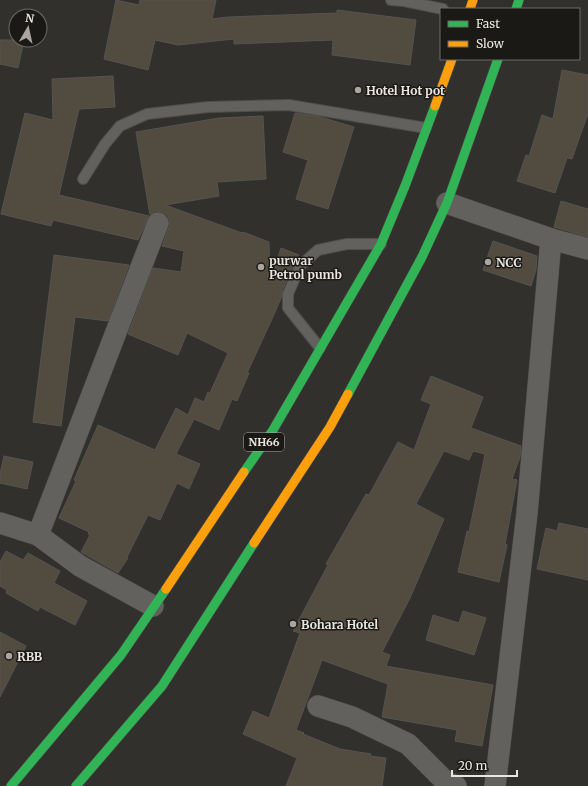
<svg xmlns="http://www.w3.org/2000/svg" width="588" height="786" viewBox="0 0 588 786" font-family="Merriweather,serif">
<rect width="100%" height="100%" fill="#32302c"/>
<g fill="#514b40" stroke="#565451">
<polygon points="116,0 139,5 140,0 216,0 212,19 228,17 337,13 337,10 416,20 410,65 332,55 333,40 234,44 234,39 178,45 155,40 148,70 104,59"/>
<polygon points="0,40 24,40 18,68 0,64"/>
<polygon points="562,70 588,75 588,113 572,159 567,158 555,193 517,181 526,155 529,156 542,115 553,119"/>
<polygon points="113,76 115,107 79,109 59,195 149,216 138,240 53,220 51,226 1,214 25,113 53,120 52,79"/>
<polygon points="295,113 317,116 354,127 328,209 296,199 308,160 283,152"/>
<polygon points="263,116 266,179 217,182 219,196 165,205 242,233 243,232 269,242 270,283 281,248 299,255 294,263 282,291 282,296 272,319 247,373 249,373 237,401 232,399 219,430 194,419 176,454 200,464 189,489 177,483 160,520 148,515 127,557 128,558 118,573 81,552 90,535 88,534 89,532 59,518 76,481 74,480 98,425 155,450 176,408 188,415 195,398 204,402 208,392 210,393 228,353 187,333 178,355 128,334 153,268 181,272 184,251 162,246 169,227 170,221 167,215 162,212 156,211 150,215 136,132 219,118"/>
<polygon points="561,201 588,209 588,237 554,227"/>
<polygon points="493,241 537,256 536,270 531,286 483,270"/>
<polygon points="54,255 129,265 108,321 75,317 61,426 33,422"/>
<polygon points="431,376 483,397 471,428 521,446 520,457 512,479 517,480 505,544 507,545 499,582 458,572 467,531 469,532 485,454 473,451 469,460 444,451 416,504 444,519 410,598 382,652 390,655 386,666 493,685 482,746 455,741 457,730 382,717 388,684 322,660 296,730 304,733 303,734 340,749 371,754 370,756 386,758 382,786 286,786 297,758 243,734 253,711 269,718 300,633 293,631 328,565 326,564 366,494 369,495 398,442 414,450 431,404 421,400"/>
<polygon points="4,456 33,462 27,489 0,483 0,474"/>
<polygon points="559,523 588,529 588,580 537,569 546,528 557,531"/>
<polygon points="6,551 23,560 28,553 60,571 54,583 87,601 75,625 40,607 38,611 6,593 7,590 0,586 0,562"/>
<polygon points="463,611 486,618 474,655 426,640 433,615 459,623"/>
<polygon points="0,632 26,646 0,697"/>
</g>
<g fill="none" stroke-linecap="round" stroke-linejoin="round">
<defs>
<g id="lane">
<polyline points="391,0 404,1 443,9"/>
<polyline points="83,179 105,144 120,126 147,114 208,107 289,105 426,128"/>
<polyline points="320,348 288,308 288,294 300,266 318,250 347,244 381,244"/>
</g>
<g id="street">
<polyline points="447,203 551,239 588,249"/>
<polyline points="0,523 38,535 80,566 153,606"/>
<polyline points="38,535 158,223"/>
<polyline points="318,706 352,717 408,744 446,782 456,786"/>
<polyline points="495,786 527,513 551,239"/>
</g>
<g id="fast">
<polyline points="516,9 519,0"/>
<polyline points="348,394 422,257 447,203 498,59"/>
<polyline points="244,472 273,430 381,244 405,186 435,106"/>
<polyline points="11,786 121,655 166,589"/>
<polyline points="76,786 162,686 254,543"/>
</g>
<g id="slow">
<polyline points="470,9 473,0"/>
<polyline points="435,106 452,59"/>
<polyline points="254,543 330,427 348,394"/>
<polyline points="166,589 244,472"/>
</g>
</defs>
<use href="#lane" stroke="#4f4e4a" stroke-width="12"/>
<use href="#street" stroke="#4f4e4a" stroke-width="22"/>
<use href="#fast" stroke="#4f4e4a" stroke-width="10"/>
<use href="#slow" stroke="#4f4e4a" stroke-width="10"/>
<use href="#lane" stroke="#62615e" stroke-width="10"/>
<use href="#street" stroke="#62615e" stroke-width="21"/>
<use href="#fast" stroke="#30b455" stroke-width="9"/>
<use href="#slow" stroke="#ff9f0a" stroke-width="9"/>
</g>
<g fill="#a9a6a2" stroke="#1b1915" stroke-width="1.5">
<circle cx="358" cy="90" r="4"/>
<circle cx="488" cy="262" r="4"/>
<circle cx="261" cy="267" r="4"/>
<circle cx="293" cy="624" r="4"/>
<circle cx="9" cy="656" r="4"/>
</g>
<g text-anchor="middle" dominant-baseline="central" stroke-width="3" stroke-linejoin="round" paint-order="stroke">
<rect fill="#1b1915" stroke="#aba8a4" stroke-width="1" x="244" y="433" width="40" height="18" rx="3"/>
<g font-size="11" font-weight="bold" fill="#e9e6e1">
<text x="264" y="442">NH66</text>
</g>
<g font-size="12" font-weight="bold" fill="#e9e6e1" stroke="#1b1915" text-anchor="start">
<text x="366" y="90">Hotel Hot pot</text>
<text x="269" y="260">purwar<tspan x="269" dy="14">Petrol pumb</tspan></text>
<text x="496" y="262">NCC</text>
<text x="301" y="624">Bohara Hotel</text>
<text x="17" y="656">RBB</text>
</g>
</g>
<rect x="440" y="8" width="140" height="52" fill="#1b1915" stroke="#6d6b67"/>
<rect x="448" y="21" width="20" height="6" fill="#30b455" stroke="#6d6b67"/>
<text x="476" y="28" font-size="12" fill="#e9e6e1">Fast</text>
<rect x="448" y="41" width="20" height="6" fill="#ff9f0a" stroke="#6d6b67"/>
<text x="476" y="48" font-size="12" fill="#e9e6e1">Slow</text>
<g transform="translate(28 28) rotate(9)"><circle r="19" fill="#1b1915" stroke="#6d6b67"/>
<path d="M0-3L7 15L0 10L-7 15Z" fill="#a9a6a2"/>
<text y="-6" font-size="11" font-weight="bold" text-anchor="middle" fill="#e9e6e1">N</text>
</g>
<path d="M452 770v6h65v-6" fill="none" stroke="#e9e6e1" stroke-width="2"/>
<text x="458" y="770" font-size="12" fill="#e9e6e1" stroke="#1b1915" stroke-width="3" paint-order="stroke">20 m</text>
</svg>
